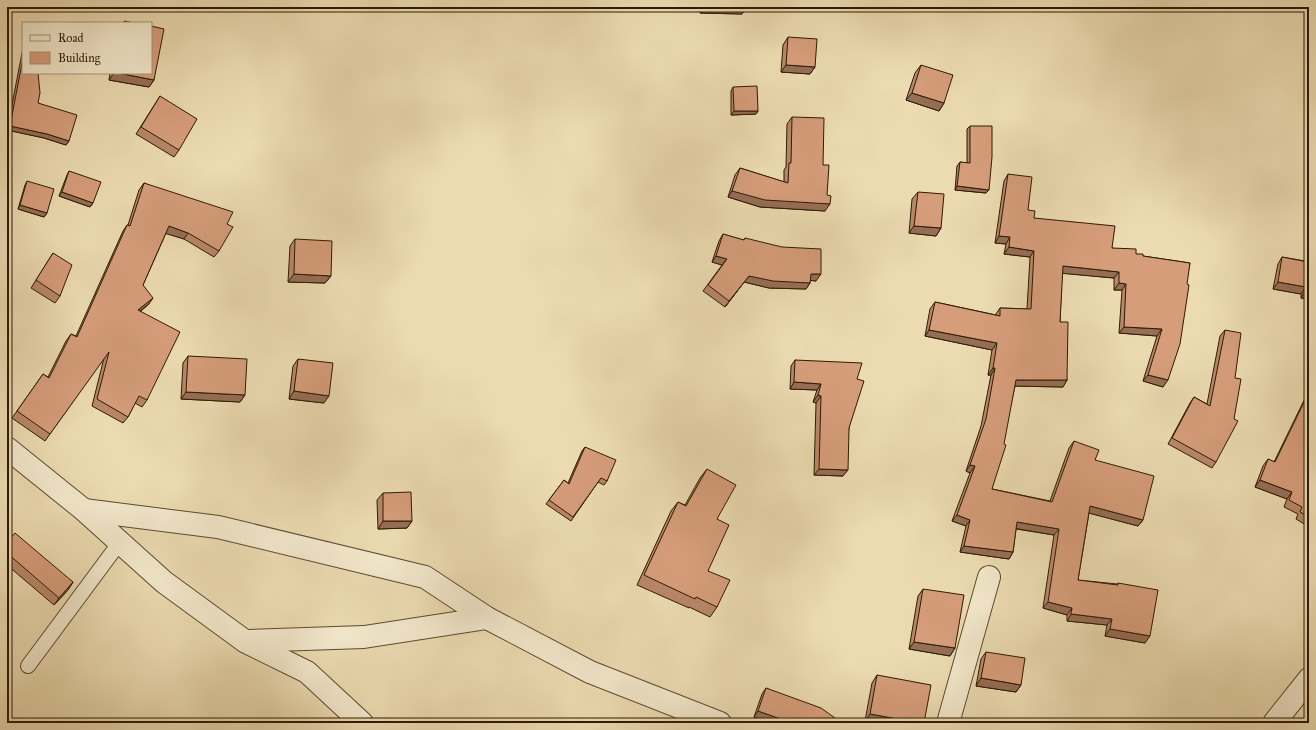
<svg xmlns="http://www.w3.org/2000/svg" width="1316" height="730" viewBox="0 0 1316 730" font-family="'IM FELL Great Primer',serif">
<rect width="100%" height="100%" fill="#ecdbb1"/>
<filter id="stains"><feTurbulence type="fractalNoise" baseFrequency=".005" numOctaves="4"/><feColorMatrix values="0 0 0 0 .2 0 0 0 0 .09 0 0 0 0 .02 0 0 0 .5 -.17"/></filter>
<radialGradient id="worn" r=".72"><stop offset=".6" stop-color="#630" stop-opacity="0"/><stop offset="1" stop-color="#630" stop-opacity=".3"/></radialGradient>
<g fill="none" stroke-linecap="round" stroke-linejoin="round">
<defs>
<polyline id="lane" points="28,666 120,542"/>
<g id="street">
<polyline points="7,448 84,510 164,582 246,642 307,672 362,723"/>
<polyline points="84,510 218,527 425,577 487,618 590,672 720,723"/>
<polyline points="248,641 364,637 487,618"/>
<polyline points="948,723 989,577"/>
<polyline points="1274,723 1309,679"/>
</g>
</defs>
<use href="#lane" stroke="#5c4b2f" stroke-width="16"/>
<use href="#street" stroke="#5c4b2f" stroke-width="24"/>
<use href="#lane" stroke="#f3e8cc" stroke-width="14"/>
<use href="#street" stroke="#f3e8cc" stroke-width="22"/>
</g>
<g fill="#b88769" stroke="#2c1b04">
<polygon points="700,7 746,7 742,14 700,13"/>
<polygon points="788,37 815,67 810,74 781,72 783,45"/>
<polygon points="23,48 23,73 38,103 69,141 66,145 44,138 7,130"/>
<polygon points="921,65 944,103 939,111 906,100 915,73"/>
<polygon points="110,73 151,73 154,80 149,87 109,80"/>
<polygon points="733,87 758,111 756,114 731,115 731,91"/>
<polygon points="160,96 179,150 174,157 136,134"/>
<polygon points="792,117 823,165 825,211 760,207 728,197 735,175 740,168 784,182 784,170 786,167 787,124"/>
<polygon points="970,126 989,190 986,193 955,190 957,166 960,162 967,163 967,129"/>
<polygon points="69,171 93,203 90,207 59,196 67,175"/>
<polygon points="1008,174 1028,210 1034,218 1112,248 1136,254 1143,256 1190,263 1163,387 1143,381 1157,336 1119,333 1122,290 1114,290 1114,278 1062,273 1060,322 1067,380 1063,387 1015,386 992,489 1050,501 1069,448 1074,441 1095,460 1143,520 1138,526 1089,513 1078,580 1117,584 1118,583 1145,643 1105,636 1107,625 1067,621 1067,615 1043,608 1054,535 1016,529 1013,552 1009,559 960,552 966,526 952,521 970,473 966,471 981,426 991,375 988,375 992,350 925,336 930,309 935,302 996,315 996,314 1000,308 1027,309 1030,257 1004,254 1006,244 995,243 1004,181"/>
<polygon points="27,181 47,213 44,217 18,209 25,185"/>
<polygon points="144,183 227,224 219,251 214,257 184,239 166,233 143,285 149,304 141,311 147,400 142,407 135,403 128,417 123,423 92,406 104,358 45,441 12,418 43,374 48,377 66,341 71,334 76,336 123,231 127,225 128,225 139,190"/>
<polygon points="918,192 941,228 936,236 909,233 912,199"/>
<polygon points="723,234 743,240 745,238 816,281 810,280 810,283 806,289 769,288 744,282 725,307 703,291 722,265 712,262 719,241"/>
<polygon points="295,239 331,276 325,283 288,282 290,246"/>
<polygon points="1309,244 1309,299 1301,298 1301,294 1273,289 1278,264 1282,257 1305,261"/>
<polygon points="53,253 60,296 55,303 31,288"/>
<polygon points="1225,330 1216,462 1212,468 1168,444 1190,403 1194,397 1207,404 1220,336"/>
<polygon points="188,356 245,395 240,402 181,399 183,363"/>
<polygon points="298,359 324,403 289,399 293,366"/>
<polygon points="795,360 857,379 849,428 843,476 814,475 816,403 813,402 817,390 790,389 791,366"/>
<polygon points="1309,390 1309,527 1296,519 1298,514 1284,507 1287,499 1255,487 1263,466 1268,459 1274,462"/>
<polygon points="585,447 607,481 604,485 598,482 571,521 546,504 564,480 568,483 582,451"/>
<polygon points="707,469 717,519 708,571 717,607 710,617 689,607 689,608 637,585 671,511 678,502 685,505 700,478"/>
<polygon points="383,493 412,521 407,528 378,529 377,500"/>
<polygon points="7,542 73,582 68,590 54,605 7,565"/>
<polygon points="923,589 955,648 950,656 909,649 918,596"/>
<polygon points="986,652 1021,685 1016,692 976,686 981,659"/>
<polygon points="877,675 924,723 874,723 865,721 872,683"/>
<polygon points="766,688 842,723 754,717 762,694"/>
</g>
<g fill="#966e55" stroke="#2c1b04">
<polygon points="704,7 746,8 742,14 700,13"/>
<polygon points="786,65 815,67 810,74 781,72"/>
<polygon points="114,73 118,73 154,80 149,87 109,80"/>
<polygon points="912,93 944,103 939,111 906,100"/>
<polygon points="734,111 758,111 756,114 731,115"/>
<polygon points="10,126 47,134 69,141 66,145 44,138 7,130"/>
<polygon points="957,186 989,190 986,193 955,190"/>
<polygon points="732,191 830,204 825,211 760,207 728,197"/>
<polygon points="62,192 93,203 90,207 59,196"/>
<polygon points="20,205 47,213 44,217 18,209"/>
<polygon points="169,226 188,233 184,239 164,233"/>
<polygon points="914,226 941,228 936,236 909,233"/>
<polygon points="999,236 1010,237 1006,244 995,243"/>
<polygon points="1009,247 1034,251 1030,257 1004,254"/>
<polygon points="716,256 727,259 722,265 712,262"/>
<polygon points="1063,266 1119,272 1114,278 1058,273"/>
<polygon points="294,274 331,276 325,283 288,282"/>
<polygon points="811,274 821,274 816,281 806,280"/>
<polygon points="749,276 810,283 806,289 769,288 744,282 725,307"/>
<polygon points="1278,282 1306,287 1301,294 1273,289"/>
<polygon points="1119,283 1126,284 1122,290 1114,290"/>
<polygon points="1305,291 1309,292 1309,299 1301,298"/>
<polygon points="153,298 149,304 134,316 138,310"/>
<polygon points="1124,327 1162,329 1157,336 1119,333"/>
<polygon points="929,330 997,343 992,350 925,336"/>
<polygon points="993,368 995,368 991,375 988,375"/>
<polygon points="1148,375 1168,380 1163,387 1143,381"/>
<polygon points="1016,380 1067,380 1063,387 1011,386"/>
<polygon points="794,382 821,384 817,390 790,389"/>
<polygon points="294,391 329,396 324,403 289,399"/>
<polygon points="186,392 245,395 240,402 181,399"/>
<polygon points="818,395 821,396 816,403 813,402"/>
<polygon points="970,465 975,466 970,473 966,471"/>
<polygon points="819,469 848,470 843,476 814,475"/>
<polygon points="1260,480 1292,492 1287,499 1255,487"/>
<polygon points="1090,506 1143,520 1138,526 1085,512"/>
<polygon points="957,515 970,520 966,526 952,521"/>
<polygon points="383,521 412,521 407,528 378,529"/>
<polygon points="1017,522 1059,529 1054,535 1013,528"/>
<polygon points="964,546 1013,552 1009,559 960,552"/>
<polygon points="73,582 68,590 54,605 59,598"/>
<polygon points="1048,602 1072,608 1067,615 1043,608"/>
<polygon points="1071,614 1112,619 1107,625 1067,621"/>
<polygon points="1110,629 1150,636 1145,643 1105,636"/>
<polygon points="914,642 955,648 950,656 909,649"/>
<polygon points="981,678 1021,685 1016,692 976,686"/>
<polygon points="758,711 792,723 772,723 754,717"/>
<polygon points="870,714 920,723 874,723 865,721"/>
</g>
<g fill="#d69d7a" stroke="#2c1b04">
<polygon points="711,7 746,7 746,8"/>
<polygon points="124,21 135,23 124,23"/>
<polygon points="151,26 164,29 154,80 118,73 151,73"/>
<polygon points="788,37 817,39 815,67 786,65"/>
<polygon points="23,58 23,73 38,73 40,93 38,103 77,115 69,141 47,134 10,126"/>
<polygon points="921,65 953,75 944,103 912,93"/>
<polygon points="757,86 758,111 734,111 733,87"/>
<polygon points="160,96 197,119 179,150 141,127"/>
<polygon points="792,117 824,118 823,165 829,165 827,195 831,196 830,204 765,200 732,191 740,168 788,183 789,163 791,163"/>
<polygon points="970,126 992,126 992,157 989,190 957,186 960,162 970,163"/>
<polygon points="69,171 101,182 93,203 62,192"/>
<polygon points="1008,174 1032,177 1028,210 1035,211 1034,218 1115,226 1112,248 1136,249 1136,254 1143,254 1143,256 1190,263 1187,284 1189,285 1180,344 1168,380 1148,375 1162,329 1124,327 1126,284 1119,283 1119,272 1063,266 1060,322 1068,322 1067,380 1016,380 1004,444 1006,445 992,489 1052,502 1074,441 1099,450 1095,460 1154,476 1143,520 1090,506 1078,580 1118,585 1118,583 1158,590 1150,636 1110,629 1112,619 1071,614 1072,608 1048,602 1059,529 1017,522 1013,552 964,546 970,520 957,515 975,466 970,465 986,419 995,368 993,368 997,343 929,330 935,302 1000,316 1000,308 1031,309 1034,251 1009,247 1010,237 999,236"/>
<polygon points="27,181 54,189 47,213 20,205"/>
<polygon points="144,183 233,212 227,224 233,227 219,251 188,233 169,226 143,285 153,298 138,310 180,332 147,400 139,396 128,417 97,399 109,352 50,434 17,411 43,374 49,378 71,334 77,337 127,225 130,226"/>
<polygon points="918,192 944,194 941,228 914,226"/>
<polygon points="723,234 744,240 745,238 782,247 821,249 821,274 811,274 810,283 773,281 749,276 729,301 708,285 727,259 716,256"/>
<polygon points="295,239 332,241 331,276 294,274"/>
<polygon points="53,253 72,265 60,296 36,280"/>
<polygon points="1282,257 1308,262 1309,259 1309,292 1305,291 1306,287 1278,282"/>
<polygon points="1225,330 1241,333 1235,378 1241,379 1234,419 1238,421 1216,462 1172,438 1194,397 1210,406"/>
<polygon points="188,356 247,359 245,395 186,392"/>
<polygon points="298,359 333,363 329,396 294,391"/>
<polygon points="795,360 862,363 857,379 864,381 849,428 848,470 819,469 821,396 818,395 821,384 794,382"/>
<polygon points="1309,392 1309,517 1300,512 1302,507 1289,500 1292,492 1260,480 1268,459 1275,462"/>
<polygon points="585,447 616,460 607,481 601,478 573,517 549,500 564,480 569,484"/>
<polygon points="707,469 736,485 717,519 729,525 708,571 730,580 717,607 696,597 695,599 644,575 678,502 686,506"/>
<polygon points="411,492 412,521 383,521 383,493"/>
<polygon points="15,533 73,582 59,598 7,553 7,542"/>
<polygon points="923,589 964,595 955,648 914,642"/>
<polygon points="986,652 1025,658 1021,685 981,678"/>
<polygon points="877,675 931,685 924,723 920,723 870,714"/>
<polygon points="766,688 821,708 842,723 792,723 758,711"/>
</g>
<rect width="1316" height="730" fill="none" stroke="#ecdbb1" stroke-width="24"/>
<rect x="8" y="8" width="1300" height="714" fill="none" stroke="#2c1b04" stroke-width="2"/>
<rect x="12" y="12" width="1292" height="706" fill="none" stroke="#2c1b04"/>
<rect x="22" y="22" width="130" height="52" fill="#f3e8cc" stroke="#a3967c"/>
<rect x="30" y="35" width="20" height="6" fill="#f3e8cc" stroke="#a3967c"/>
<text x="58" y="42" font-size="12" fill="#2c1b04">Road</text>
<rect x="30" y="52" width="20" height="12" fill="#d69d7a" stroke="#a3967c"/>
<text x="58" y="62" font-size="12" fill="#2c1b04">Building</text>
<rect width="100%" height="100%" filter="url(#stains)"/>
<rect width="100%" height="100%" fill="url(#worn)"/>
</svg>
